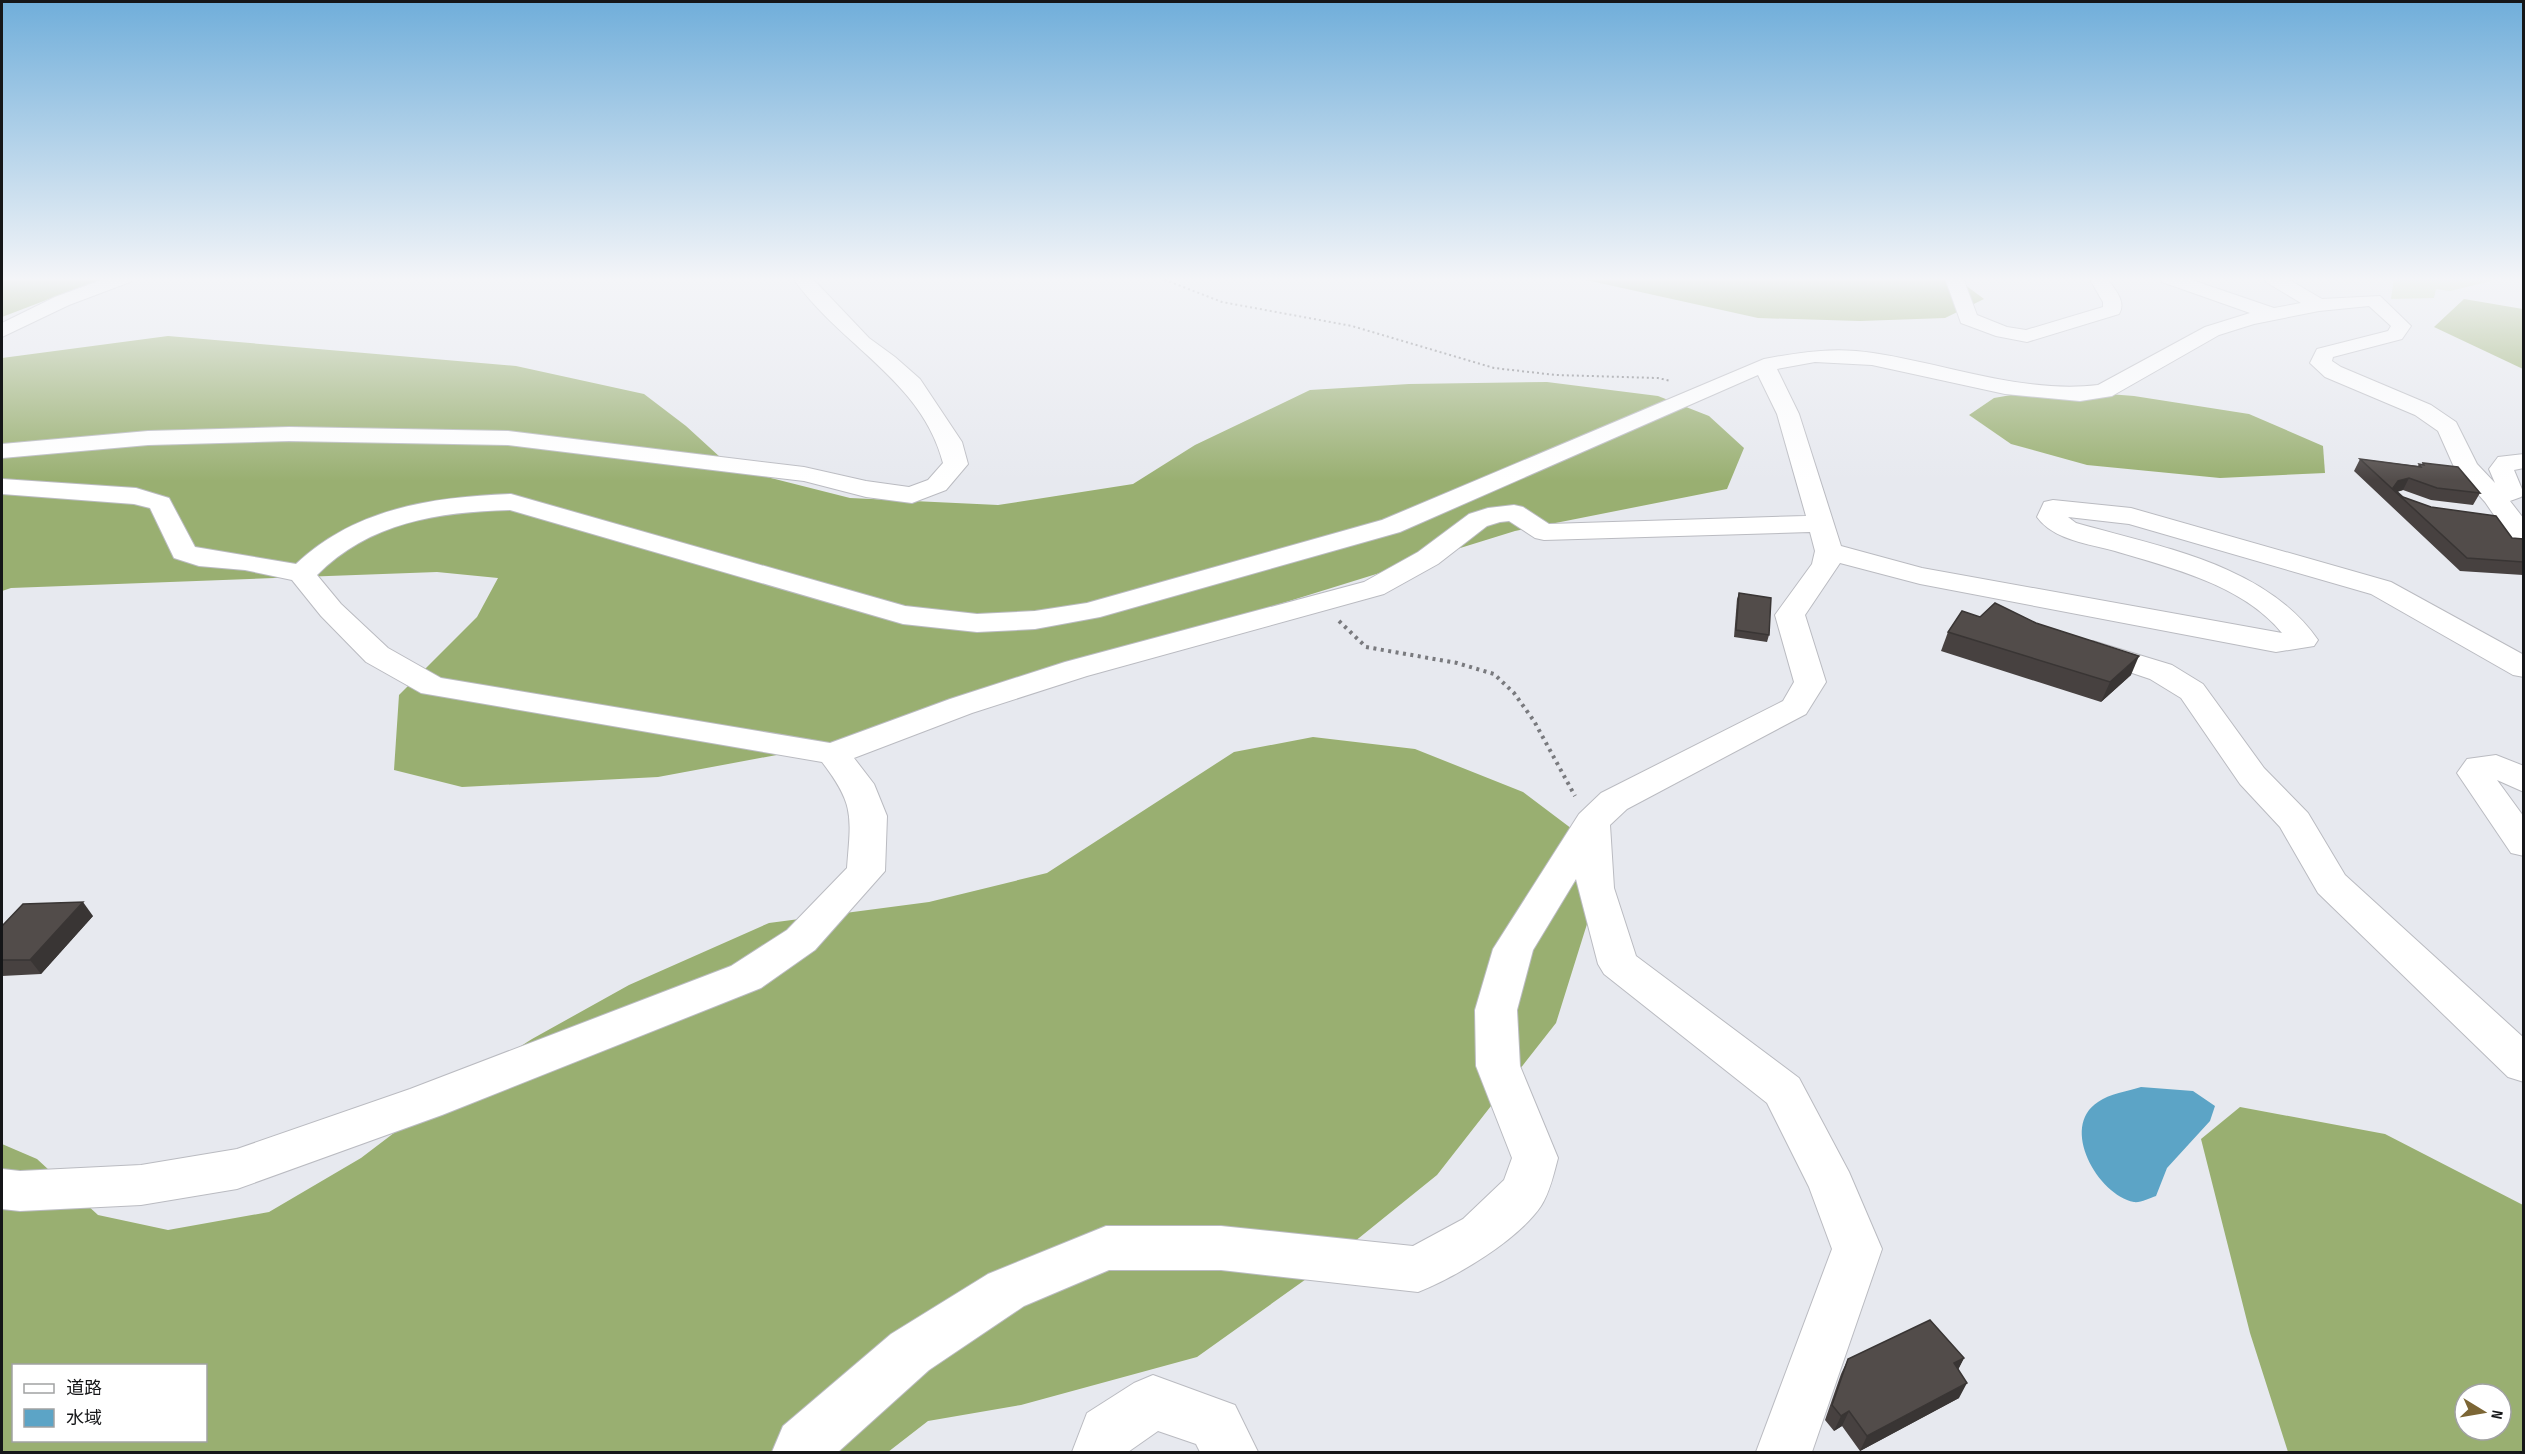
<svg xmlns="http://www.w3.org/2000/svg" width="2525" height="1454" viewBox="0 0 2525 1454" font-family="'Sofia Sans Condensed','Noto Sans JP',sans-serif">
<rect width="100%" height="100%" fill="#e7e9ef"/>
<polygon fill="#c4d7a2" points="2394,278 2482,278 2492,281 2450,291 2436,289 2434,298 2391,299"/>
<g fill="#99af71" fill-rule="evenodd">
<polygon points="2,278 104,278 2,317"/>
<polygon points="1587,278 1956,278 1984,299 1945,318 1860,321 1758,318 1586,280"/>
<polygon points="2464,299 2523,309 2523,369 2434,327"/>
<polygon points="168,336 516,366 644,394 686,426 732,468 850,498 998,505 1133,484 1195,445 1310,390 1409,384 1547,382 1658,396 1709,416 1744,448 1727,489 1515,531 1067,670 895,733 658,777 462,787 394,770 399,695 477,617 498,578 437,572 11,588 2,591 2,358"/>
<polygon points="2045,389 2134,396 2249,414 2323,446 2325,473 2220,478 2087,465 2011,444 1969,415 1994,398"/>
<path d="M1313,737L1415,749L1523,792L1588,841L1592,908L1556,1023L1437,1175L1323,1267L1197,1357L1021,1405L928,1421L888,1452H2V1144L37,1159L98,1215L168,1230L269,1212L361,1158L444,1095L532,1039L629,985L769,923L929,902L1047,873L1234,752ZM14,1366H206V1440H14Z"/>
<path d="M2240,1107L2385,1134L2523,1205V1452H2288L2250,1333L2201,1139ZM2465,1394H2501V1430H2465Z"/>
</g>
<path fill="#5ca4c6" d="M2141,1087L2193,1091L2215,1106L2210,1121L2167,1168L2156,1196C2150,1198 2140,1203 2134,1202C2098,1195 2059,1127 2098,1102C2109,1094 2128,1091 2141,1087Z"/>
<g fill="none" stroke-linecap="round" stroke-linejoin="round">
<defs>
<g id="minor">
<polygon points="107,278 132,278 130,282 69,305 2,337 2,323 55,297"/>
<path d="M793,278H812L869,338L895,357L920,379L962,442L968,464L946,490L912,503L866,497L804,481L508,445L289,441L148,445L2,458V444L148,431L289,427L508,431L804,467L866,481L909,487L928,480L943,463C922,380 839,345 793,278Z"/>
<path d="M1945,278H1963L1977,315L2007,327L2026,330L2103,307V302L2089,278H2107C2114,289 2127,301 2119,314L2027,342L1996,336L1961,323Z"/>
<path d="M2160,278H2186L2274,308L2301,303L2266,282L2264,278H2286L2322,299L2380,296L2411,326L2402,339L2333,357L2332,361L2341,367L2431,405L2456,422L2477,464L2495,483L2489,469L2498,457L2524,454V468L2514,470L2524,494L2521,497L2510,501L2524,519V546L2514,544L2485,502L2454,467L2438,431L2415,415L2325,377L2310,363L2317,349L2388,331L2391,326L2369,306L2319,311L2254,324L2219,335L2112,396L2080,401L2005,394L1872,365L1815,362L1777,369L1799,414L1841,546L1922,568L2282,633C2243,585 2172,568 2115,551C2090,544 2053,540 2037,517L2044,502L2053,500L2131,508L2391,582L2524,655V677L2513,675L2371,594L2129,524L2068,517L2076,523C2160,547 2265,564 2318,640L2314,646L2276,652L1920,584L1840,563L1805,615L1826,682L1806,714L1627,809L1610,825L1614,888L1636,956L1799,1078L1849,1172L1882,1249L1812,1452H1756L1832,1249L1809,1187L1767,1103L1604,974L1598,964L1576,879L1533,950L1517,1010L1520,1066L1558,1158C1554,1173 1550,1192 1541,1206C1518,1240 1456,1277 1418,1292L1221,1270H1109L1024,1306L929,1370L838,1452H772L783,1426L891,1334L988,1274L1106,1226H1221L1413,1246L1463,1219L1504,1180L1512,1158L1476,1066L1475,1010L1493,949L1579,814L1601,793L1783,701L1794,682L1775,615L1812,564L1815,551L1810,532L1544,540L1535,538L1509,521L1500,522L1487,526L1438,564L1384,594L1087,676L972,713L854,758L874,784L887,816L885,871L815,950L761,988L442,1115L237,1189L141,1205L20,1211L2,1209V1169L20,1171L141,1165L237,1149L410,1089L731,966L787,930L847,868C851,816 855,805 822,762L421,693L366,662L321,616L292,580L245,570L199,566L174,558L150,508L134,504L2,494V479L136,488L169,498L195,547L296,564C355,508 433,497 511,494L905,606L977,614L1035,611L1087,603L1382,520L1764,359C1801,352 1836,347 1873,353C1947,364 2023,394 2098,385L2205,327L2250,313L2162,282ZM1758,375L1777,414L1806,516L1549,524L1523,507L1514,505L1488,508L1469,514L1418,552L1364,582L1065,662L950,699L830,743L441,678L388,648L341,604L317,575C370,522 438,512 510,510L903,624L977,632L1035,629L1100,617L1400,532Z"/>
<polygon points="2093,641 2172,665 2203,684 2264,768 2308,813 2345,875 2524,1038 2524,1082 2508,1077 2318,893 2280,827 2240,784 2181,698 2150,679 2082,656 2078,650 2082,644"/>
<polygon points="2496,755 2524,766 2524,792 2497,780 2524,817 2524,856 2511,853 2457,773 2467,759"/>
<polygon points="1153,1375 1235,1405 1258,1452 1200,1452 1196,1444 1158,1431 1128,1452 1072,1452 1087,1413 1134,1383"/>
</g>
</defs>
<use href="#minor" stroke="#babbc1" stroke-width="2"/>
<g stroke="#797a7e" stroke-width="2" stroke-dasharray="2 3" stroke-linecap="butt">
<polyline points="293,278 298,278"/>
<polyline points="1160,278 1222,302 1352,326 1494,368 1556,375 1658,378 1671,381"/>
</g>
<polyline stroke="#797a7e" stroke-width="4" stroke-dasharray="3 4.5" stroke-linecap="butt" points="1339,621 1366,647 1457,663 1494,674 1514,693 1534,721 1575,796"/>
<use href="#minor" fill="#fff" fill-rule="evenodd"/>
</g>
<g fill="#474140">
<polygon points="2360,459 2418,466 2419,464 2422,464 2423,463 2480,493 2473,505 2431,500 2403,490 2397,492 2403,497 2512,538 2523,539 2523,575 2460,571 2354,471"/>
<polygon points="1739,593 1769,635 1767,642 1734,637 1737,599"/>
<polygon points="1948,632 2131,675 2101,702 1941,651"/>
<polygon points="93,916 41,974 2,976 2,926"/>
<polygon points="1964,1358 1958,1370 1959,1398 1860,1451 1842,1426 1834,1431 1825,1420 1841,1374 1848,1359"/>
</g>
<g fill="#393534">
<polygon points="2409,478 2403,490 2396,492 2392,489 2398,481"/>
<polygon points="2139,656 2131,675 2101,702 2110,682"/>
<polygon points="83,902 93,916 41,974 30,960"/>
<polygon points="1964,1358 1956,1373 1954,1363"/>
<polygon points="1967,1383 1959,1398 1860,1451 1867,1436"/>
<polygon points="1849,1411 1842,1426 1834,1431 1841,1416"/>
</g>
<g fill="#524c4a" stroke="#393534" stroke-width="1.5">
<polygon points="2360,459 2421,467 2419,464 2424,465 2423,463 2458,467 2480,493 2437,488 2409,478 2398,481 2393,488 2403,497 2431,507 2496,516 2512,538 2523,539 2523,562 2467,558"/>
<polygon points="1739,593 1771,598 1769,635 1736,630"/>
<polygon points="1995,603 2036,623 2139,656 2110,682 1948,632 1962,611 1980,617"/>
<polygon points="83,902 30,960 2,960 2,926 23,904"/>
<polygon points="1930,1320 1964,1358 1954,1363 1967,1383 1867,1436 1849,1411 1841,1416 1832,1405 1848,1359"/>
</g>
<linearGradient id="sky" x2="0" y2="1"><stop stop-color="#70aeda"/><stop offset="0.58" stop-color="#f4f5f8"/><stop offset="1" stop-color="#f4f5f8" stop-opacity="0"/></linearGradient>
<rect width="2525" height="481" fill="url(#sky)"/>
<rect width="2525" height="1454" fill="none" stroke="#151618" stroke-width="6"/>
<rect x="12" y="1364" width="195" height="78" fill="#ffffff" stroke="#a1a2a3" stroke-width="1.5"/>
<rect x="24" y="1384" width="30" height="9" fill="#ffffff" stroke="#a1a2a3" stroke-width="1.5"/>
<text x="66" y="1394" font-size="18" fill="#151618">道路</text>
<rect x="24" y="1409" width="30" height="18" fill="#5ca4c6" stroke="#a1a2a3" stroke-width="1.5"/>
<text x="66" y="1424" font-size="18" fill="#151618">水域</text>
<g transform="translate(2483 1412) rotate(101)"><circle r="28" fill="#ffffff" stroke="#a1a2a3" stroke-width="1.5"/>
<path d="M0-4.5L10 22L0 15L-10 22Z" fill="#7c6635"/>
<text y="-9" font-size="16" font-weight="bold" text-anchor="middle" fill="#151618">N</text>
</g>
</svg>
